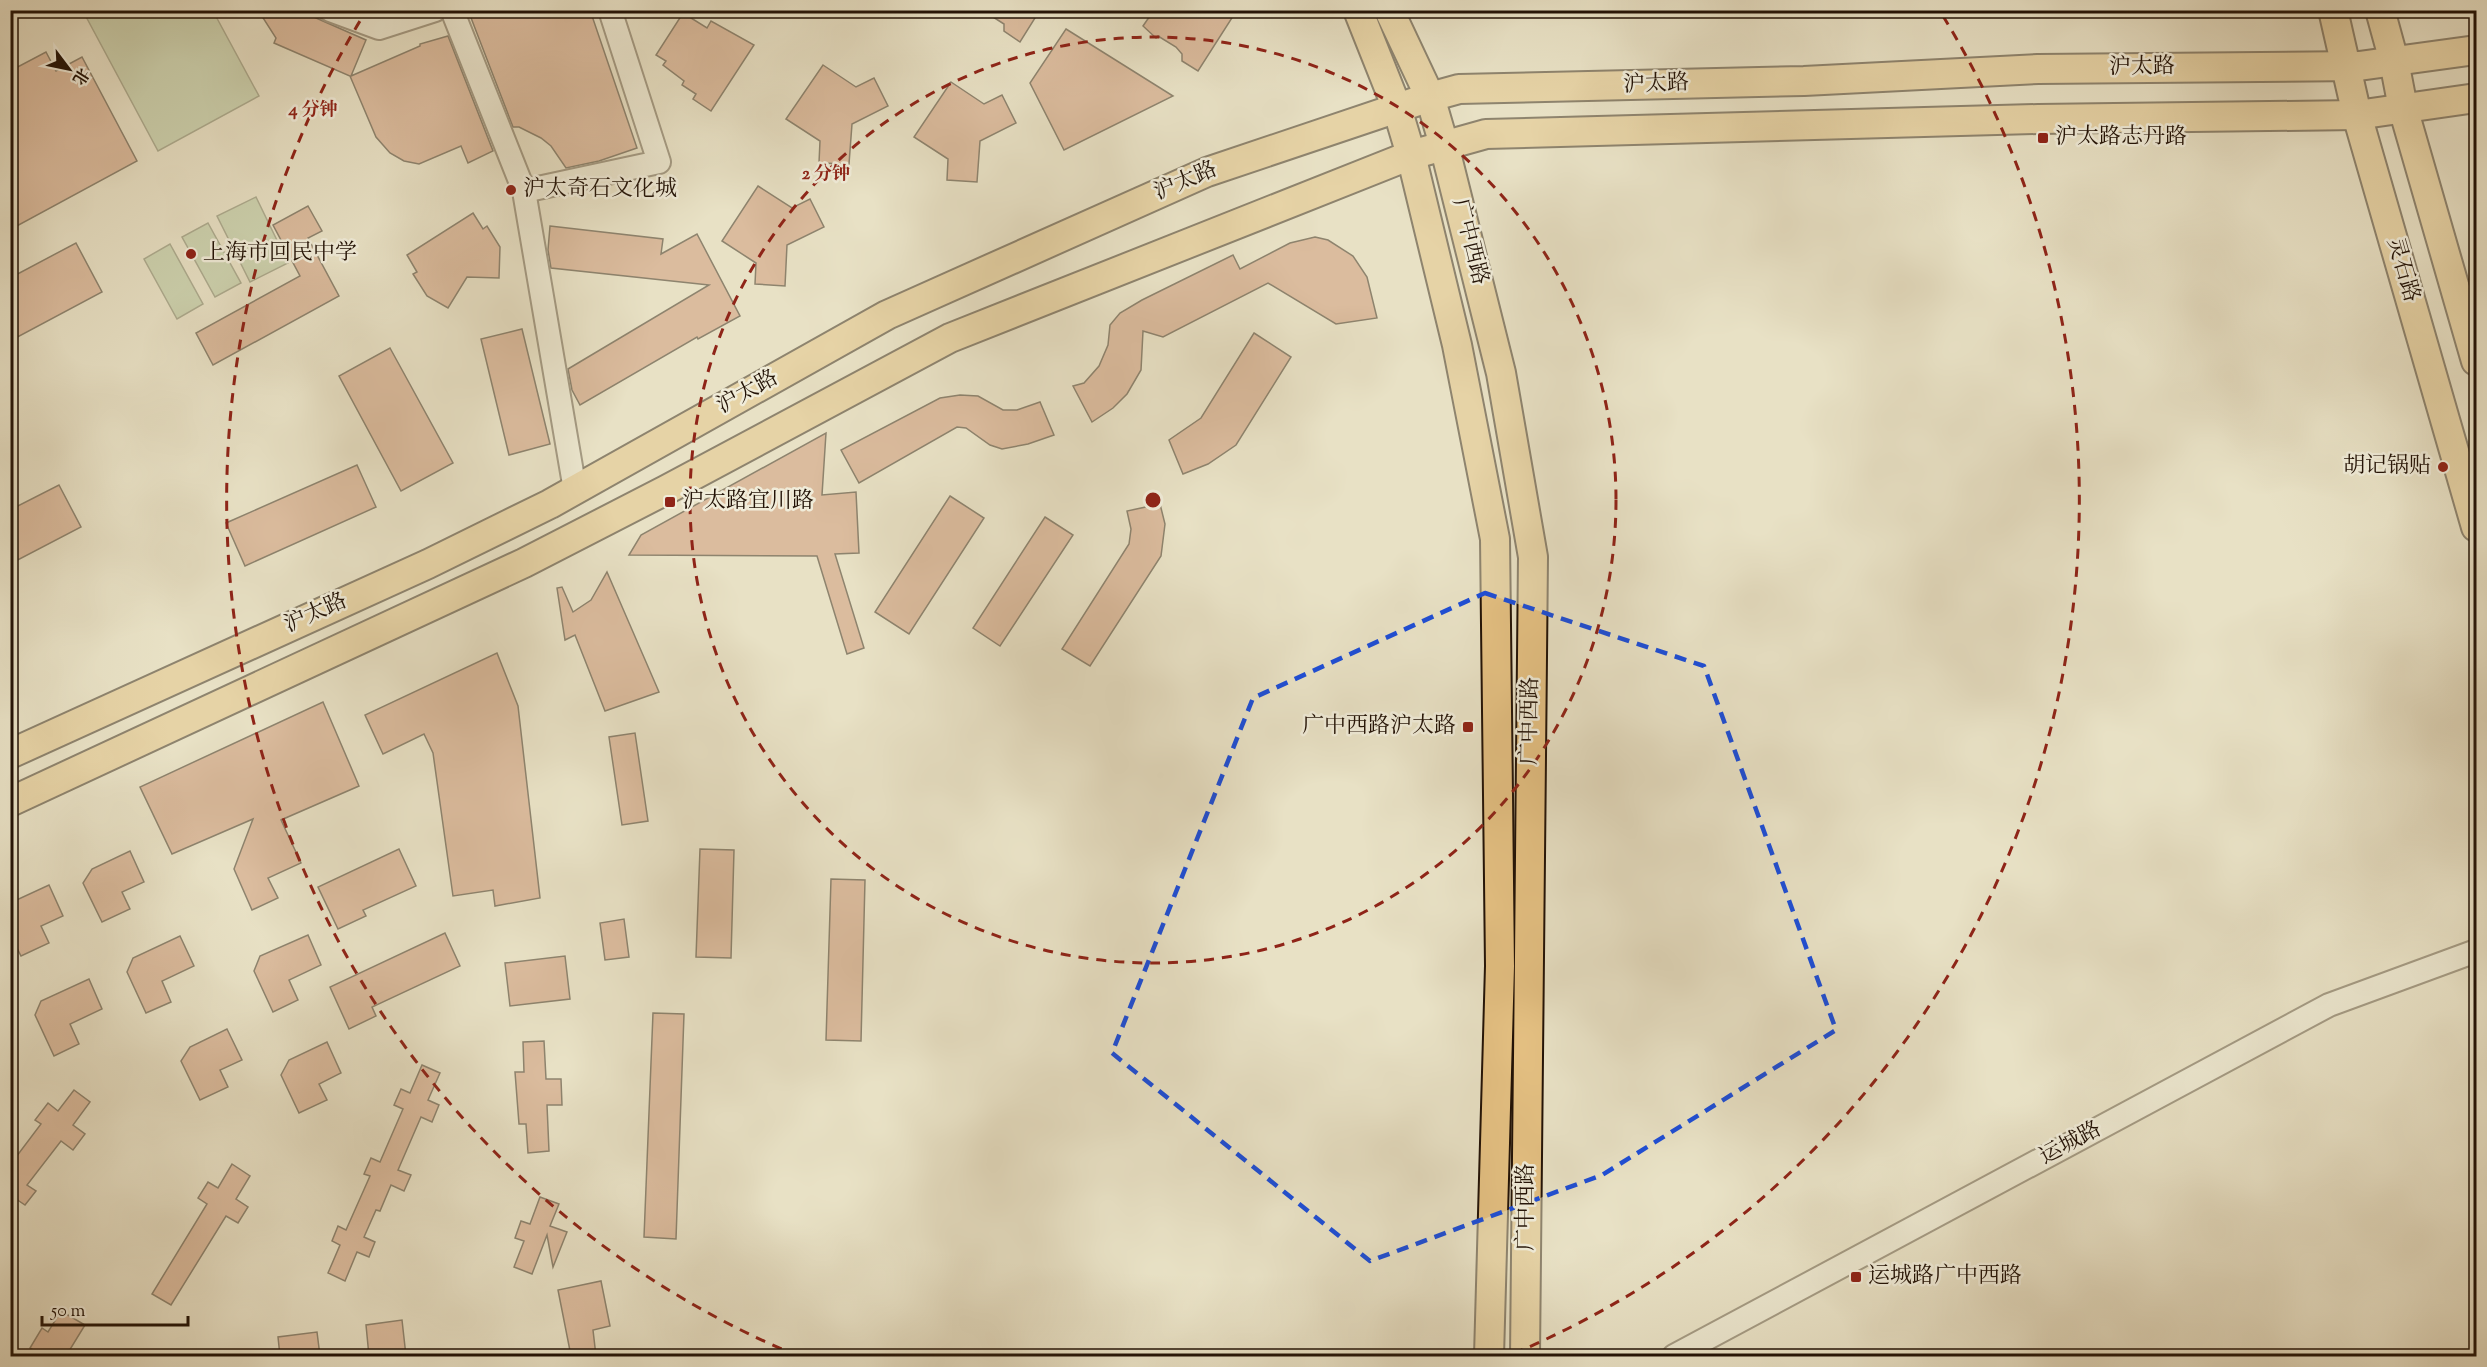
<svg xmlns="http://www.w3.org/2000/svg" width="2487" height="1367" viewBox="0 0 2487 1367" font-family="'Sorts Mill Goudy','Noto Serif SC',serif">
<rect width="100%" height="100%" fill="#e8e1c5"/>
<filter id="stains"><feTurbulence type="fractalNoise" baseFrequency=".00333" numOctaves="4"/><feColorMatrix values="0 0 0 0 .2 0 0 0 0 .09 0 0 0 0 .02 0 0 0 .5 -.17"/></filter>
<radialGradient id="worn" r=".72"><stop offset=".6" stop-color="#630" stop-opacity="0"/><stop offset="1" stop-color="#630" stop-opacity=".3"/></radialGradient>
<g fill="#afc49a" stroke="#686b50" stroke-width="1.5">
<polygon points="83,11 213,11 259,96 158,151"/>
<polygon points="256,197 288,263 250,282 217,216"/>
<polygon points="208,223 241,283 215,297 182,237"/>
<polygon points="170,244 203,304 177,319 144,259"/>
</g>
<g fill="#cc8e70" stroke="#221206" stroke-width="1.5">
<polygon points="258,10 298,10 366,40 351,76 420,46 420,44 448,36 493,151 468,163 461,146 419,164 404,161 390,153 376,137 350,76 274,43 276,38"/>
<polygon points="468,10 590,10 637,148 599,161 566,168 551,146 541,138 519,127 513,127"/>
<polygon points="982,10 1040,10 1020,42 1004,31 1004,24"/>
<polygon points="1154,10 1237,10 1198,71 1182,61 1182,54 1176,47 1158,36 1156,38 1143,26"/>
<polygon points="683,13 707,28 711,21 754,45 711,111 693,99 696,94 682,85 684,81 663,65 666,61 656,55"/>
<polygon points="1066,29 1173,96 1064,150 1030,83"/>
<polygon points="46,52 56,71 82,57 137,161 15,227 10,218 10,71"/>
<polygon points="823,65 856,87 874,78 888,106 852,124 849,164 819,163 820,141 786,119"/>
<polygon points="951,82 984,104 1002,95 1016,123 980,141 977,182 947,180 948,159 914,137"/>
<polygon points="758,186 792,208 810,199 824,227 787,245 785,286 755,284 756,263 722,241"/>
<polygon points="308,206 322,231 308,238 339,296 213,365 196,333 300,276 273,225"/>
<polygon points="473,213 483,229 487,226 500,247 499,278 467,277 448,308 427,296 413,274 417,272 407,255"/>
<polygon points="550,226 663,239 661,254 697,234 740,316 698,339 697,337 580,405 572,390 568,369 709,285 551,268 548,250"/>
<polygon points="1315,237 1328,240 1353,256 1367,277 1377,318 1336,324 1268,283 1163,337 1143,331 1141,370 1127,394 1113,408 1092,422 1073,386 1084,383 1099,366 1108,345 1110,325 1120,313 1142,300 1233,255 1240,269 1290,243"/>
<polygon points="76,243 102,292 10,341 10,278"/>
<polygon points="522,329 550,444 509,455 481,339"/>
<polygon points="1254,333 1291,357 1236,445 1208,464 1183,474 1169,440 1201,418"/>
<polygon points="390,348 453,463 401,491 339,376"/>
<polygon points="960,395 978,396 1003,410 1017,410 1040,402 1054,435 1028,444 1002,449 990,445 966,428 957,427 859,483 841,450 940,398"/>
<polygon points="826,433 822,495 856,492 859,553 835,554 864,648 847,654 817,556 629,555 641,535"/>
<polygon points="357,465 376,507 245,566 226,523"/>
<polygon points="59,485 81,527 10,564 10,510"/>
<polygon points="950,496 984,518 909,634 875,612"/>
<polygon points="1160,504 1165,524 1161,556 1090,666 1062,649 1129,544 1131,529 1127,511"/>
<polygon points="1045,517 1073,535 1000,646 973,628"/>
<polygon points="607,572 659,692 605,711 575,635 565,640 557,588 562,587 573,612 591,600"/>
<polygon points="497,653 518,706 540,898 495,906 493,890 453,896 433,753 424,734 383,754 365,715"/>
<polygon points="323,702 359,786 281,820 301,863 268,878 278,898 252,910 234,869 253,819 172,854 140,787"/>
<polygon points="635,733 648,821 622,825 609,737"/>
<polygon points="399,849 416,886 363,910 366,916 338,929 318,887"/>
<polygon points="700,849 734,850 731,958 696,957"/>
<polygon points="130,851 144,882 122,892 130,909 102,922 83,883 92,869"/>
<polygon points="831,879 865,880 861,1041 826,1040"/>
<polygon points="49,885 63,916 41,926 49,943 21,956 10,934 10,903"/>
<polygon points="624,919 629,957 605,960 600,923"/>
<polygon points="445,933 460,966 372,1007 376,1016 349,1029 330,987"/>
<polygon points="308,935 321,965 289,980 298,1000 273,1012 254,971 260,956"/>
<polygon points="180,936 194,966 162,981 171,1002 146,1013 127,972 133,958"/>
<polygon points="565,956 570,999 510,1006 505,963"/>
<polygon points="89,979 102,1009 70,1024 79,1044 54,1056 35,1015 41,1001"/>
<polygon points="653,1013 684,1014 676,1239 644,1237"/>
<polygon points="227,1029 242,1060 220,1070 228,1087 200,1100 181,1061 190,1047"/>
<polygon points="544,1041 546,1079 561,1079 562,1105 547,1105 549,1151 528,1153 526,1124 519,1124 515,1072 524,1072 523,1042"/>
<polygon points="327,1042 341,1073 319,1084 327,1100 299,1113 281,1075 289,1060"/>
<polygon points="422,1065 440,1073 428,1100 439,1105 432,1122 421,1117 398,1170 411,1175 404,1191 391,1185 380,1211 376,1210 364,1237 375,1242 369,1257 357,1252 345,1281 328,1273 340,1245 332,1241 338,1226 346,1230 370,1176 364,1174 371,1158 380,1162 403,1109 394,1105 401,1089 410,1093"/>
<polygon points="74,1090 90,1102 73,1125 85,1134 73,1150 61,1141 27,1185 36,1191 25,1205 16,1199 10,1207 10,1165 41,1124 35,1120 48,1103 58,1111"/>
<polygon points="232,1164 250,1176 236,1199 248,1207 238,1223 226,1216 171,1305 152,1294 207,1204 198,1198 208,1182 218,1188"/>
<polygon points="540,1197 559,1204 550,1226 567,1232 553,1267 547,1235 532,1274 514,1267 524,1241 515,1238 521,1221 530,1224"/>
<polygon points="601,1281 610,1326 593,1330 596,1356 571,1356 558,1290"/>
<polygon points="61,1311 85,1325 66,1356 43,1356 30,1348 42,1328 48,1332"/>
<polygon points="402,1320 406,1356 369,1356 366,1325"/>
<polygon points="317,1332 320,1356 280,1356 278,1337"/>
</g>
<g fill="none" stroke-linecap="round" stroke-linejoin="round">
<defs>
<g id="minor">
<polyline points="330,10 379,28 435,10"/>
<polyline points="452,10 524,191 575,490"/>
<polyline points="524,191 659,162 610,10"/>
<polyline points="1674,1356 2329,1005 2476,951"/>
</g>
<g id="major">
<polyline points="1358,10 1397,108 1411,155 1457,345 1495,539 1500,966 1489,1356"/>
<polyline points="1389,10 1430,97 1444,145 1501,373 1533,557 1525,1356"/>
<polyline points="2333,10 2357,115 2476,527"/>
<polyline points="2380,10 2394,61 2403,108 2476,361"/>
<polyline points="10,754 428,564 550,504 887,315 1207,172 1430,97 1459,89 1804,81 2038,69 2359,66 2476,50"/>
<polyline points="10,802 524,563 666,490 950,338 1411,155 1486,134 2038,119 2357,115 2476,98"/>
</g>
</defs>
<use href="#minor" stroke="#544636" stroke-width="26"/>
<use href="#major" stroke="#221206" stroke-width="32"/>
<use href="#minor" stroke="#f0ecd9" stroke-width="22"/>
<use href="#major" stroke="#e4c082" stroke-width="28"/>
</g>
<path d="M0 0H2487V1367H0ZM1485,593L1704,666L1836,1030L1602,1175L1370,1261L1112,1053L1253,698Z" fill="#e8e1c5" fill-opacity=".55" fill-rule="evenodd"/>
<path fill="none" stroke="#1d4ed8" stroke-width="4.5" stroke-dasharray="12 8" stroke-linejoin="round" d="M1485,593L1704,666L1836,1030L1602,1175L1370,1261L1112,1053L1253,698Z"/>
<g fill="none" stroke="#8f2418" stroke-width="3" stroke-dasharray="10 8">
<circle cx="1153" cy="500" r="463"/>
<path d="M798 1356A927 927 0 0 1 363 16M1943 16A927 927 0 0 1 1508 1356"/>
</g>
<g fill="#8f2418" stroke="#f0ecd9" stroke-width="2">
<rect x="2037" y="132" width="12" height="12" rx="3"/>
<circle cx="511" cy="190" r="6"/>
<circle cx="191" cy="254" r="6"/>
<circle cx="2443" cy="467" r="6"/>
<rect x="664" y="496" width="12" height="12" rx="3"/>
<rect x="1462" y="721" width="12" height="12" rx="3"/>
<rect x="1850" y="1271" width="12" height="12" rx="3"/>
</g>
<g text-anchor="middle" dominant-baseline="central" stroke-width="5" stroke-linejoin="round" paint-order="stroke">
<g font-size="22" fill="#221206" stroke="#f0ecd9">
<text transform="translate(2142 68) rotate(-1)">沪太路</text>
<text transform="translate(1656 85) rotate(-2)">沪太路</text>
<text transform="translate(1186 182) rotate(-23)">沪太路</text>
<text transform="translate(1469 242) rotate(76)">广中西路</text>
<text transform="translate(2402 270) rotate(74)">灵石路</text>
<text transform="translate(748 393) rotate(-29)">沪太路</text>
<text transform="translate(316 614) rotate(-24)">沪太路</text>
<text transform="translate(1531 721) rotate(-89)">广中西路</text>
<text transform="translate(2071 1144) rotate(-28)">运城路</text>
<text transform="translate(1527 1207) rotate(-90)">广中西路</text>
</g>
<g font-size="22" fill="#221206" stroke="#f0ecd9" text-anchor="start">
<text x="2055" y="138">沪太路志丹路</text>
<text x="523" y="190">沪太奇石文化城</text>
<text x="203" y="254">上海市回民中学</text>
<text x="2431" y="467" text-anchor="end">胡记锅贴</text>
<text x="682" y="502">沪太路宜川路</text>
<text x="1456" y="727" text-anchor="end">广中西路沪太路</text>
<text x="1868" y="1277">运城路广中西路</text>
</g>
</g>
<circle cx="1153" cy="500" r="9" fill="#8f2418" stroke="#f0ecd9" stroke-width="3"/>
<g font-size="18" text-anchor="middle" font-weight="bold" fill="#8f2418" stroke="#f0ecd9" stroke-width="5" stroke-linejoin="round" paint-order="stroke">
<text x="313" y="115">4 分钟</text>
<text x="826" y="179">2 分钟</text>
</g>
<rect width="2487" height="1367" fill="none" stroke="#e8e1c5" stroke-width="36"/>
<rect x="12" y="12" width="2463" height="1343" fill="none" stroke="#221206" stroke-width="3"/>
<rect x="18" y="18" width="2451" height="1331" fill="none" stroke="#221206" stroke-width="1.5"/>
<g transform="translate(69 69) rotate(122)" stroke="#f0ecd9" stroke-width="4.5" paint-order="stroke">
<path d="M0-4.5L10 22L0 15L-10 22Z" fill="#221206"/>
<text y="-9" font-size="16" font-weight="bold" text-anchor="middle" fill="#221206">北</text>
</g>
<path d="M42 1316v9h146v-9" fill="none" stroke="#221206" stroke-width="3"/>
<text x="51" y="1316" font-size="18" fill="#221206" stroke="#f0ecd9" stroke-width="4.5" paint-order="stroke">50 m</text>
<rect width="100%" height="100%" filter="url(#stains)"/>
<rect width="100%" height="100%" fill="url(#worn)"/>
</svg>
